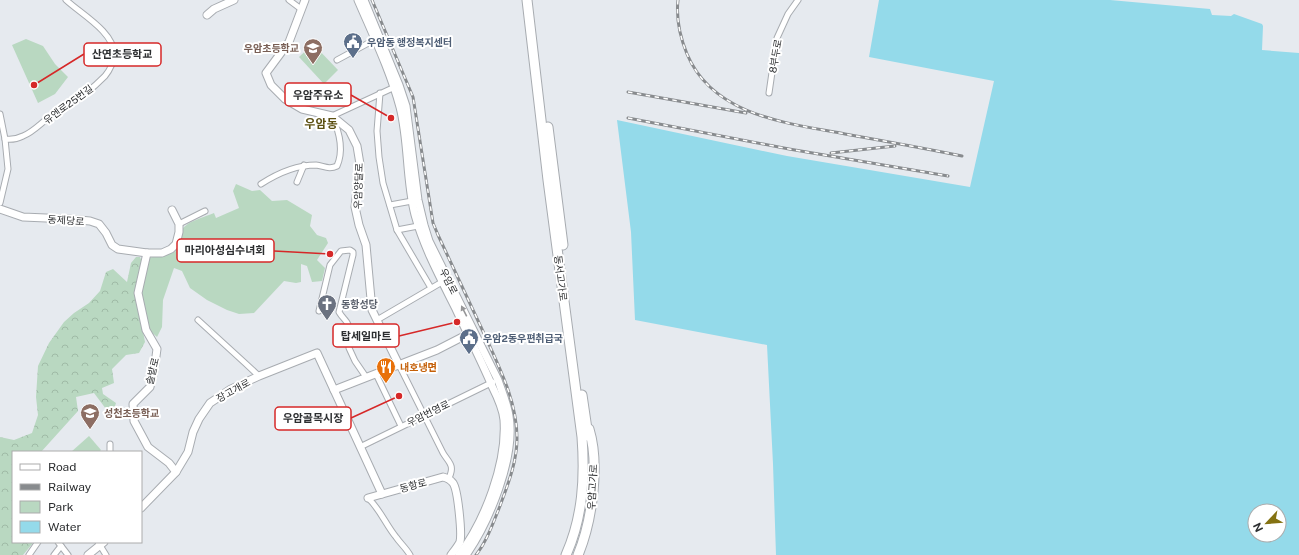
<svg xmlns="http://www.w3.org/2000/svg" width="1299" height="555" viewBox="0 0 1299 555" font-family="'Public Sans','Noto Sans KR',sans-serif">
<defs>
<pattern id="forest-crowns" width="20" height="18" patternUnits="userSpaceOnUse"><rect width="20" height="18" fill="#b9d8c1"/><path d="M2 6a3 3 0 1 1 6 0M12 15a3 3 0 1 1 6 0" fill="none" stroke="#9fbaa6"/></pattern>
</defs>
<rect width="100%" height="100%" fill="#e6eaef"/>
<polygon fill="url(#forest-crowns)" points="136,257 140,257 142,262 136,294 145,342 139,353 126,355 112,369 114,383 102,388 103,394 116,403 114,409 106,409 94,393 76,397 78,411 41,452 13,452 13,542 33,542 33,543 23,555 0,555 0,437 14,440 32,433 38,415 36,397 38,366 49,343 64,322 74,313 89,303 100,291 106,272 113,269 127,282 131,263"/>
<g fill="#b9d8c1">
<polygon points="26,39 43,46 55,64 68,77 55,94 38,103 12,45"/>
<polygon points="313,44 338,70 324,84 299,57"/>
<path d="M236,184L252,191L260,190L272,201L287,200L312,215L310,226L317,235L326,238L328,243L317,260L325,268L322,281L312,282L307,266L301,264V282L296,283L284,281L254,313L239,314L227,310L207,300L190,288L182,271L174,268L163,300L162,327L157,337L148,329L141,292L148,258L175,252C179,245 179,237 182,230C187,221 205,217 214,213L216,218L239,208L233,191Z"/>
<polygon points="89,436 101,450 99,452 71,452"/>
</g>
<path fill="#94daea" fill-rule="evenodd" d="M879,0H1110L1210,9L1212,15L1231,16L1234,14L1262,24L1263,26L1262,50L1299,53V555H776L773,464L767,345L635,320L631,232L617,120L787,156L970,187L994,81L869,57ZM1255,511H1279V535H1255Z"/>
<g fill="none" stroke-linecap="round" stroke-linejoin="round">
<defs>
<g id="minor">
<polyline points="289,0 301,9"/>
<polyline points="337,60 374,40"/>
<polyline points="380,93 377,131 379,157 383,183 397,230 431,288"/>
<polyline points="769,93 777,38 788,14 798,0"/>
<polyline points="0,114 5,139 8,169 0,203"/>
<path d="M5,139C12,140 17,139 23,136C33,132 40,124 48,118C55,113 62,110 69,105C81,98 95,86 105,76C110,70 114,61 114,54C114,32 81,14 66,0"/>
<polyline points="297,182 304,165"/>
<path d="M261,184C278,173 296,165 316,165C324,166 329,170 337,166C344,150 339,131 332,116L397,86"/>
<polyline points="390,205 412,201"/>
<polyline points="179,224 205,211"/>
<polyline points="397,230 418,226"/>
<path d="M319,311L330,265L341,251L350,250L353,252V255L339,312C344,321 352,322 346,333L349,339V348L355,361L366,377"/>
<polyline points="198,320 245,363 259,376"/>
<polyline points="377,320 442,282"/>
<path d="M399,365L443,453C449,463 455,465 449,478"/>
<polyline points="376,374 401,426"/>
<polyline points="360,447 493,382"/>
<polyline points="110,452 110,444"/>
<path d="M368,498C380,509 386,525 396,537C400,543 406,548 410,555"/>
<polyline points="58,542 68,555"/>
<polyline points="98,542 106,555"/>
<polyline points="29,555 38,542"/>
<polyline points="54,555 61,546"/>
</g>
<g id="tertiary">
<polyline points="305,0 289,42 266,73 271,85 285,99 302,109 332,116 349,130 357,146 360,164 355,207 359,225 366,245 372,310 399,365"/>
<polyline points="207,15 214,9 234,0"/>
<polyline points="0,209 23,217 69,219 90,221 99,224 106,233 112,245 118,249 147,253 162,253 171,249 176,244 179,232 179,224 172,210"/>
<polyline points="147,253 138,293 146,330 157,349 154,371 150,387 133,404 134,421 148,447 169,463 176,472"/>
<polyline points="334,390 437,350 472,332"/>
<path d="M368,498L443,477C447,478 450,479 453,483C458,490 462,533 460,542C458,546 454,551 451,555"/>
<polyline points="141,508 176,472 188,452 193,432 199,419 210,403 231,389 259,376 317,353 382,494"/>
<polyline points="88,555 104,542"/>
</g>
<g id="secondary">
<path d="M358,0C373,35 390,70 400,107C409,142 406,180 415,215C424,248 441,279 456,309C468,335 481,360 492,386C497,396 503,408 504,420C507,463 485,521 459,555"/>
<path d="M364,0L399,85L406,106L418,200L424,225L429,241L498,380C502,392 507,403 509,416C516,457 489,522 466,555"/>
</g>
<g id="trunk">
<path d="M527,0L548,180L582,437C585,477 583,517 566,555"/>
<polyline points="548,127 563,245"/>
<polyline points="582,395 588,436"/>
<path d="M578,555C592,521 600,465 589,429"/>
</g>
</defs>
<use href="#minor" stroke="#a8acb1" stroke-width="7"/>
<use href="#tertiary" stroke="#a8acb1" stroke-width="9"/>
<use href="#secondary" stroke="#a8acb1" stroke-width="9"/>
<use href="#trunk" stroke="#a8acb1" stroke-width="11"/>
<use href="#minor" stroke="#fff" stroke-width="5"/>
<use href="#tertiary" stroke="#fff" stroke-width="7"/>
<use href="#secondary" stroke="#fff" stroke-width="7"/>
<use href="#trunk" stroke="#fff" stroke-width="9"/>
<defs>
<g id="rail">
<path d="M372,0L413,97L433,223L438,235C454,270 471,305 487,340C501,371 517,403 517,438C517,462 508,484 500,506C493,523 487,541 476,555"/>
<path d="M678,0C676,18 680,37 687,54C713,116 787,123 845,134C884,141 923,148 962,156"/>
<polyline points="628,92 746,113"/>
<polyline points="628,118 789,149 948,176"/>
<polyline points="831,153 895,146"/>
</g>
</defs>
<use href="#rail" stroke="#888b8e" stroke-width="3"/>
<use href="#rail" stroke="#fff" stroke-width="1.5" stroke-dasharray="4.5" stroke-linecap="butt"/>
</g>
<defs><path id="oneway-solid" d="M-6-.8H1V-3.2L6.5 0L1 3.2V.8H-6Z"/></defs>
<use fill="#969698" href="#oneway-solid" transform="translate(464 311) rotate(-117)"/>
<defs>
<symbol id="civic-pin" viewBox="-11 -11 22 30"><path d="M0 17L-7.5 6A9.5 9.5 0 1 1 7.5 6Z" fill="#5c6f8a" stroke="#fff"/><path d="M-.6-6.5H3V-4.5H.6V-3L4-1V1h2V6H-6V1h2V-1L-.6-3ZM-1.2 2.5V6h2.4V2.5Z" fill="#fff"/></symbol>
<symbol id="school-pin" viewBox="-11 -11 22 30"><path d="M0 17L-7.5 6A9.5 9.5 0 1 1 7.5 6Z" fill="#8d6e63" stroke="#fff"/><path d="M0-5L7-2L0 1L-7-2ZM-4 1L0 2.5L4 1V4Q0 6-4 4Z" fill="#fff"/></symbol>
<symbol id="church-pin" viewBox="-11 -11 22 30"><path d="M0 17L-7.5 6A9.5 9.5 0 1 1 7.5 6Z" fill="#6b7280" stroke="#fff"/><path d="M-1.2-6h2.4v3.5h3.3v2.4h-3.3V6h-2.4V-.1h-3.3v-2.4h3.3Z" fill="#fff"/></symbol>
<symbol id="restaurant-pin" viewBox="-11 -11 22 30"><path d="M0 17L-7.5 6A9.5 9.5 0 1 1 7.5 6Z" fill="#e8710a" stroke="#fff"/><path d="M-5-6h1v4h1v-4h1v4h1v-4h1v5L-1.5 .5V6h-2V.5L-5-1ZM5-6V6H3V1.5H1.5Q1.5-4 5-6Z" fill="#fff"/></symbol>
</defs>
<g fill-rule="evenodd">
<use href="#civic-pin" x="342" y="31" width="22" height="30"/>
<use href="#school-pin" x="302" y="37" width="22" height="30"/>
<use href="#church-pin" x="316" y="293" width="22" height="30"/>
<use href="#civic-pin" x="458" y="327" width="22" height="30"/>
<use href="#restaurant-pin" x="375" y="356" width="22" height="30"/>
<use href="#school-pin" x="79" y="402" width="22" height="30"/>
</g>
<g text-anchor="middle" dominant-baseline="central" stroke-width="4" stroke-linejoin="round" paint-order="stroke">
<g font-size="10" font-weight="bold" fill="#4e5e75" stroke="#fff" text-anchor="start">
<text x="367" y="42">우암동 행정복지센터</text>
<text x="483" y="338">우암2동우편취급국</text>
</g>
<g font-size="10" font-weight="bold" fill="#785e54" stroke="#fff" text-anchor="end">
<text x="299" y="48">우암초등학교</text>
<text x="104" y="413" text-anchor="start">성천초등학교</text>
</g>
<g font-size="10" fill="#2c2e30" stroke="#fff">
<text transform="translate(775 56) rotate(-80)">8부두로</text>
<text transform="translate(68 104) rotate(-36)">유엔로25번길</text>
<text transform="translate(358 186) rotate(-88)">우암양달로</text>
<text transform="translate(66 220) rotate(4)">동제당로</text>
<text transform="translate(561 278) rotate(83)">동서고가로</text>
<text transform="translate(449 281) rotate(63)">우암로</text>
<text transform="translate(152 371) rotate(-77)">솔밭로</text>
<text transform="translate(233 390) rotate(-29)">장고개로</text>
<text transform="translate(428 413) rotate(-26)">우암번영로</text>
<text transform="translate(413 485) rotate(-15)">동항로</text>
<text transform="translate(592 487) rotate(-87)">우암고가로</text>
</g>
<g font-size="10" font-weight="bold" fill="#5b616d" stroke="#fff" text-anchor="start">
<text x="341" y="304">동항성당</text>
</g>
<g font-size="10" font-weight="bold" fill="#c56008" stroke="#fff" text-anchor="start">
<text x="400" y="367">내호냉면</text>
</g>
<g font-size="12" font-weight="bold" fill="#5c5012" stroke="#fff">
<text x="321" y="124">우암동</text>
</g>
</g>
<path fill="none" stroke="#d62828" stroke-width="1.5" d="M34 85L84 54M391 118L351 95M330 254L274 251M457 322L399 336M399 396L351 418"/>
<g fill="#d62828" stroke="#fff" stroke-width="1.5">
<circle cx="34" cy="85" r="4"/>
<circle cx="391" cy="118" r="4"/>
<circle cx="330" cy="254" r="4"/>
<circle cx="457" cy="322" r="4"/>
<circle cx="399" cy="396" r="4"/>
</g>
<g fill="#fff" stroke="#d62828" stroke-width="1.5">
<rect x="84" y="43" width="77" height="23" rx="4"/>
<rect x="285" y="83" width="66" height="23" rx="4"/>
<rect x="177" y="239" width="97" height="23" rx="4"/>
<rect x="333" y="324" width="66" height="23" rx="4"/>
<rect x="275" y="407" width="76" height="23" rx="4"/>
</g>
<g font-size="11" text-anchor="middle" font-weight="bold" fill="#2c2e30">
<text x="122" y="58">산연초등학교</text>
<text x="318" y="99">우암주유소</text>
<text x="225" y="254">마리아성심수녀회</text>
<text x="366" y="340">탑세일마트</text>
<text x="313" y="422">우암골목시장</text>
</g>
<rect x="12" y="451" width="130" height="92" fill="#ffffff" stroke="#ababac"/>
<rect x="20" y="464" width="20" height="6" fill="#ffffff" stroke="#ababac"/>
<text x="48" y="471" font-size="12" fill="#2c2e30">Road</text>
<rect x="20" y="484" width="20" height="6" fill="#888b8e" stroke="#ababac"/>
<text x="48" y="491" font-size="12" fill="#2c2e30">Railway</text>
<rect x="20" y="501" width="20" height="12" fill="#b9d8c1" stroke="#ababac"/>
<text x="48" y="511" font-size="12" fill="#2c2e30">Park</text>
<rect x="20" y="521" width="20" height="12" fill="#94daea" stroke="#ababac"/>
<text x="48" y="531" font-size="12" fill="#2c2e30">Water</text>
<g transform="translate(1267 523) rotate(244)"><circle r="19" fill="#ffffff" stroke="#ababac"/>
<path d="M0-3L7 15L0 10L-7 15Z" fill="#847212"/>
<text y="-6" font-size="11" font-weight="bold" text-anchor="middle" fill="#2c2e30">N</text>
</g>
</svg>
